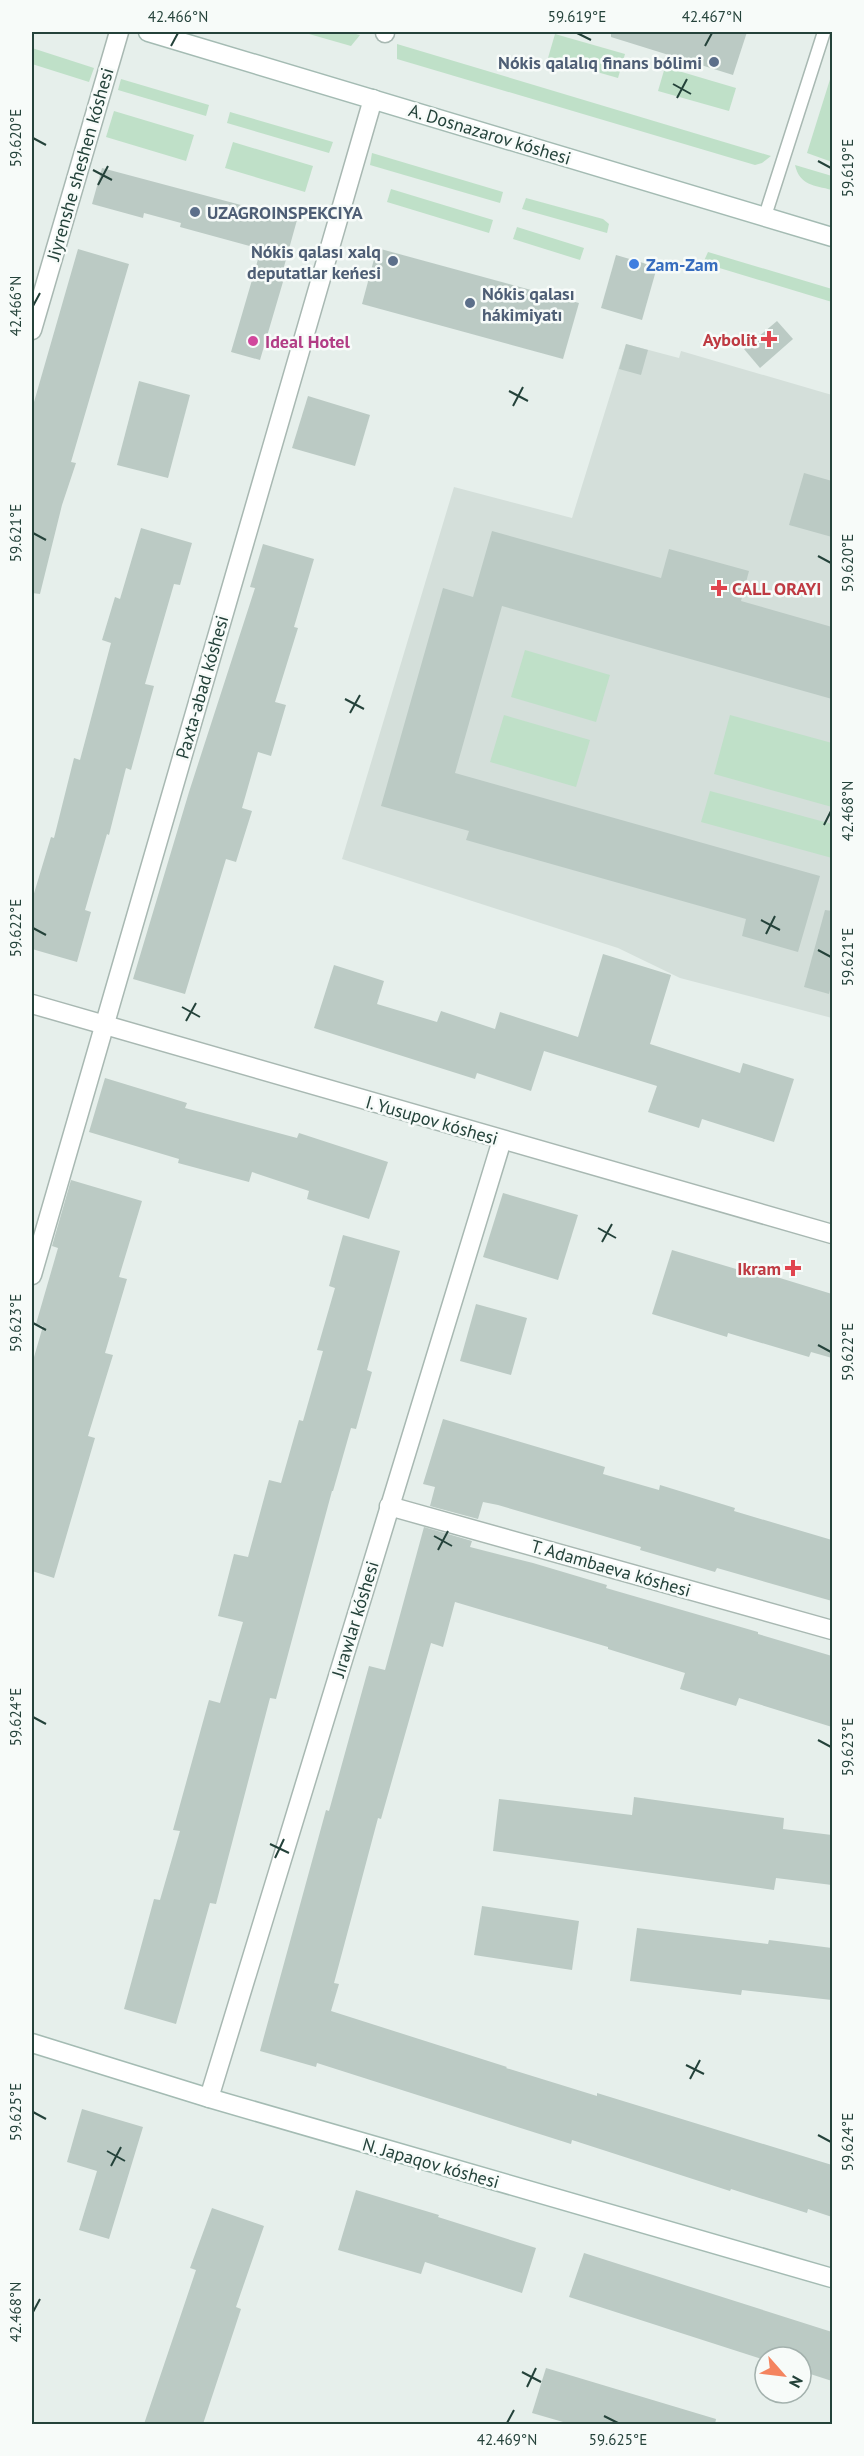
<svg xmlns="http://www.w3.org/2000/svg" width="864" height="2456" viewBox="0 0 864 2456" font-family="'PT Sans',sans-serif">
<rect width="100%" height="100%" fill="#e6efeb"/>
<polygon fill="#d4dfda" points="626,344 679,358 681,351 832,395 832,1018 680,978 618,948 342,859 454,487 572,518"/>
<g fill="#bfe0c8">
<polygon points="302,32 348,32 360,35 351,46"/>
<polygon points="555,34 625,54 618,78 548,58"/>
<polygon points="397,44 771,156 762,163 755,165 397,59"/>
<polygon points="32,48 94,68 89,82 32,64"/>
<polygon points="665,67 736,88 729,111 658,91"/>
<polygon points="832,73 832,162 807,153"/>
<polygon points="121,79 209,105 206,116 118,90"/>
<polygon points="114,111 194,135 186,161 106,137"/>
<polygon points="230,112 333,142 329,153 227,123"/>
<polygon points="233,142 313,166 305,192 225,168"/>
<polygon points="372,153 503,192 500,203 370,165"/>
<path d="M795,165L832,176V190C814,185 800,186 795,165Z"/>
<polygon points="391,189 493,220 489,233 387,202"/>
<polygon points="526,198 603,219 609,224 607,233 522,209"/>
<polygon points="517,227 584,248 580,260 513,239"/>
<polygon points="708,252 832,289 832,302 703,263"/>
<polygon points="525,650 610,675 596,722 511,697"/>
<polygon points="504,715 590,740 576,787 490,762"/>
<polygon points="730,715 832,743 832,807 714,774"/>
<polygon points="710,791 832,824 832,858 701,822"/>
</g>
<g fill="#bbcac4">
<polygon points="611,32 747,32 733,75 611,37"/>
<polygon points="102,168 297,220 282,274 285,275 260,360 231,352 261,249 180,227 181,223 144,213 143,218 92,204"/>
<polygon points="377,248 579,303 563,359 362,304"/>
<polygon points="78,249 129,264 71,462 76,463 62,505 40,594 32,593 32,409"/>
<polygon points="616,255 657,267 642,320 601,308"/>
<polygon points="777,321 793,339 760,368 744,349"/>
<polygon points="626,344 648,350 641,375 619,369"/>
<polygon points="139,381 190,395 168,478 117,465"/>
<polygon points="308,396 370,415 355,466 292,448"/>
<polygon points="804,473 832,481 832,537 789,525"/>
<polygon points="141,528 192,543 180,585 174,584 145,684 154,686 131,770 126,768 109,835 107,834 85,910 91,912 77,962 32,949 32,900 51,837 54,838 74,758 80,760 111,643 102,640 115,597 120,599"/>
<polygon points="492,531 661,578 669,549 749,571 741,601 832,627 832,699 502,606 455,773 820,876 798,952 742,936 746,919 466,840 469,831 381,806 443,588 473,597"/>
<polygon points="263,544 314,559 294,627 298,628 275,702 286,705 271,756 258,752 242,808 252,811 236,862 226,859 185,994 133,979 189,792 255,588 250,587"/>
<polygon points="825,910 832,911 832,982 829,994 804,987"/>
<polygon points="603,954 671,975 650,1044 740,1073 743,1063 794,1079 774,1142 702,1119 699,1128 648,1112 657,1086 544,1051 531,1091 477,1073 475,1079 314,1028 334,965 384,981 377,1004 437,1022 441,1011 495,1029 500,1012 578,1037"/>
<polygon points="105,1078 187,1103 185,1108 297,1138 299,1133 388,1162 369,1219 307,1199 309,1191 252,1172 249,1182 178,1163 179,1159 89,1132"/>
<polygon points="71,1180 142,1201 119,1277 127,1279 105,1353 113,1355 88,1436 95,1438 54,1578 32,1571 32,1364 43,1326 36,1324 58,1248 52,1246"/>
<polygon points="503,1193 578,1215 558,1280 483,1257"/>
<polygon points="343,1235 400,1251 367,1370 372,1372 356,1429 351,1428 333,1491 332,1491 276,1699 270,1698 216,1904 210,1903 176,2024 124,2009 154,1899 160,1900 180,1831 173,1830 209,1700 220,1703 243,1622 218,1616 234,1554 248,1557 269,1480 281,1483 299,1420 303,1421 323,1351 317,1350 335,1288 329,1286"/>
<polygon points="672,1250 753,1274 754,1270 832,1294 832,1358 811,1352 809,1357 728,1333 727,1337 652,1314"/>
<polygon points="476,1304 527,1318 511,1375 460,1361"/>
<polygon points="443,1419 605,1467 603,1474 659,1490 660,1485 735,1508 734,1511 832,1540 832,1601 717,1568 715,1572 640,1550 641,1547 498,1505 483,1502 478,1519 430,1506 435,1487 423,1484"/>
<polygon points="424,1527 472,1541 470,1547 533,1563 607,1585 606,1588 758,1632 758,1634 832,1656 832,1727 739,1698 736,1706 680,1689 685,1673 608,1649 608,1647 455,1602 443,1647 431,1643 381,1819 378,1818 357,1897 334,1983 339,1984 331,2011 507,2067 506,2068 597,2096 597,2093 832,2165 832,2217 808,2209 807,2213 731,2189 730,2191 572,2140 571,2144 317,2063 316,2067 260,2051 326,1810 329,1811 369,1666 385,1670"/>
<polygon points="634,1797 784,1818 783,1829 832,1835 832,1885 776,1878 774,1890 493,1851 499,1799 632,1815"/>
<polygon points="482,1906 579,1921 572,1970 474,1955"/>
<polygon points="637,1928 768,1944 769,1940 832,1948 832,2000 742,1990 741,1995 630,1981"/>
<polygon points="82,2109 143,2127 109,2239 79,2230 97,2171 67,2162"/>
<polygon points="356,2190 439,2215 438,2217 536,2248 522,2293 425,2262 421,2274 338,2250"/>
<polygon points="212,2208 264,2226 236,2307 241,2309 203,2424 144,2424 196,2270 190,2268"/>
<polygon points="584,2253 832,2332 832,2381 801,2371 801,2357 765,2357 765,2360 569,2297"/>
<polygon points="546,2368 716,2419 715,2424 570,2424 532,2413"/>
</g>
<g fill="none" stroke-linecap="round" stroke-linejoin="round">
<defs>
<polyline id="service" points="765,216 824,32"/>
<polyline id="pedestrian" points="385,33 385,32"/>
<g id="minor">
<polyline points="32,330 119,32"/>
<polyline points="32,1004 832,1234"/>
<polyline points="32,1275 373,99"/>
<polyline points="389,1506 832,1630"/>
<polyline points="209,2098 502,1140"/>
</g>
<g id="secondary">
<polyline points="148,32 832,237"/>
<polyline points="32,2043 209,2098 832,2278"/>
</g>
</defs>
<use href="#service" stroke="#a8b8b2" stroke-width="15"/>
<use href="#pedestrian" stroke="#a8b8b2" stroke-width="21"/>
<use href="#minor" stroke="#a8b8b2" stroke-width="21"/>
<use href="#secondary" stroke="#a4bbb3" stroke-width="21"/>
<use href="#service" stroke="#fff" stroke-width="12"/>
<use href="#pedestrian" stroke="#fff" stroke-width="18"/>
<use href="#minor" stroke="#fff" stroke-width="18"/>
<use href="#secondary" stroke="#fff" stroke-width="18"/>
</g>
<path fill="none" stroke="#24423a" stroke-width="2" d="M577,33L591,40M171,46L178,33M705,46L712,33M673,84L691,94M677,98L687,79M33,138L46,145M818,161L831,168M93,170L112,180M98,185L108,166M33,306L40,293M509,391L528,401M513,406L523,387M33,533L46,540M818,556L831,563M345,699L364,709M350,713L360,695M824,825L831,811M761,920L780,930M33,928L46,935M766,934L775,916M818,950L831,957M182,1007L200,1017M186,1021L196,1003M598,1228L616,1238M602,1242L612,1224M33,1323L46,1330M818,1345L831,1352M434,1536L452,1546M438,1550L448,1531M33,1717L46,1724M818,1740L831,1747M270,1844L289,1853M275,1858L284,1839M686,2065L704,2074M690,2079L700,2060M33,2112L46,2119M818,2135L831,2142M107,2151L125,2161M111,2166L121,2147M33,2312L40,2299M522,2372L541,2382M527,2387L536,2368M604,2416L618,2423M507,2423L514,2410"/>
<g fill="#5c6f8a" stroke="#f7fbf9" stroke-width="2">
<circle cx="714" cy="62" r="6"/>
<circle cx="195" cy="212" r="6"/>
<circle cx="393" cy="261" r="6"/>
<circle cx="470" cy="303" r="6"/>
</g>
<circle fill="#3f7fe0" stroke="#f7fbf9" stroke-width="2" cx="634" cy="264" r="6"/>
<g fill="#e0444e" stroke="#f7fbf9" stroke-width="2">
<path d="M766 330h6v6h6v6h-6v6h-6v-6h-6v-6h6z"/>
<path d="M716 579h6v6h6v6h-6v6h-6v-6h-6v-6h6z"/>
<path d="M790 1259h6v6h6v6h-6v6h-6v-6h-6v-6h6z"/>
</g>
<circle fill="#d1479c" stroke="#f7fbf9" stroke-width="2" cx="253" cy="341" r="6"/>
<g text-anchor="middle" dominant-baseline="central" stroke-width="5" stroke-linejoin="round" paint-order="stroke">
<g font-size="18" font-weight="bold" fill="#4e5e75" stroke="#f7fbf9" text-anchor="end">
<text x="702" y="62">Nókis qalalıq finans bólimi</text>
<text x="207" y="212" text-anchor="start">UZAGROINSPEKCIYA</text>
<text x="381" y="251">Nókis qalası xalq<tspan x="381" dy="21">deputatlar keńesi</tspan></text>
<text x="482" y="293" text-anchor="start">Nókis qalası<tspan x="482" dy="21">hákimiyatı</tspan></text>
</g>
<g font-size="18" fill="#24423a" stroke="#f7fbf9">
<text transform="translate(490 134) rotate(17)">A. Dosnazarov kóshesi</text>
<text transform="translate(80 164) rotate(-74)">Jiyrenshe sheshen kóshesi</text>
<text transform="translate(202 687) rotate(-74)">Paxta-abad kóshesi</text>
<text transform="translate(432 1120) rotate(16)">I. Yusupov kóshesi</text>
<text transform="translate(611 1568) rotate(16)">T. Adambaeva kóshesi</text>
<text transform="translate(355 1619) rotate(-73)">Jırawlar kóshesi</text>
<text transform="translate(431 2163) rotate(16)">N. Japaqov kóshesi</text>
</g>
<g font-size="18" font-weight="bold" fill="#366cbe" stroke="#f7fbf9" text-anchor="start">
<text x="646" y="264">Zam-Zam</text>
</g>
<g font-size="18" font-weight="bold" fill="#be3a42" stroke="#f7fbf9" text-anchor="end">
<text x="757" y="339">Aybolit</text>
<text x="732" y="588" text-anchor="start">CALL ORAYI</text>
<text x="781" y="1268">Ikram</text>
</g>
<g font-size="18" font-weight="bold" fill="#b23c85" stroke="#f7fbf9" text-anchor="start">
<text x="265" y="341">Ideal Hotel</text>
</g>
</g>
<rect width="864" height="2456" fill="none" stroke="#f7fbf9" stroke-width="66"/>
<g transform="translate(783 2375) rotate(118)"><circle r="28" fill="#f7fbf9" stroke="#a3b1ad" stroke-width="1.5"/>
<path d="M0-4.5L10 22L0 15L-10 22Z" fill="#f4845f"/>
<text y="-9" font-size="16" font-weight="bold" text-anchor="middle" fill="#24423a">N</text>
</g>
<rect x="33" y="33" width="798" height="2390" fill="none" stroke="#24423a" stroke-width="2"/>
<g font-size="15" text-anchor="middle" fill="#24423a">
<text x="178" y="22">42.466°N</text>
<text x="577" y="22">59.619°E</text>
<text x="712" y="22">42.467°N</text>
<text transform="translate(16 138) rotate(-90)" y="5">59.620°E</text>
<text transform="translate(848 168) rotate(-90)" y="5">59.619°E</text>
<text transform="translate(16 306) rotate(-90)" y="5">42.466°N</text>
<text transform="translate(16 533) rotate(-90)" y="5">59.621°E</text>
<text transform="translate(848 563) rotate(-90)" y="5">59.620°E</text>
<text transform="translate(848 811) rotate(-90)" y="5">42.468°N</text>
<text transform="translate(16 928) rotate(-90)" y="5">59.622°E</text>
<text transform="translate(848 957) rotate(-90)" y="5">59.621°E</text>
<text transform="translate(16 1323) rotate(-90)" y="5">59.623°E</text>
<text transform="translate(848 1352) rotate(-90)" y="5">59.622°E</text>
<text transform="translate(16 1717) rotate(-90)" y="5">59.624°E</text>
<text transform="translate(848 1747) rotate(-90)" y="5">59.623°E</text>
<text transform="translate(16 2112) rotate(-90)" y="5">59.625°E</text>
<text transform="translate(848 2142) rotate(-90)" y="5">59.624°E</text>
<text transform="translate(16 2312) rotate(-90)" y="5">42.468°N</text>
<text x="507" y="2445">42.469°N</text>
<text x="618" y="2445">59.625°E</text>
</g>
</svg>
